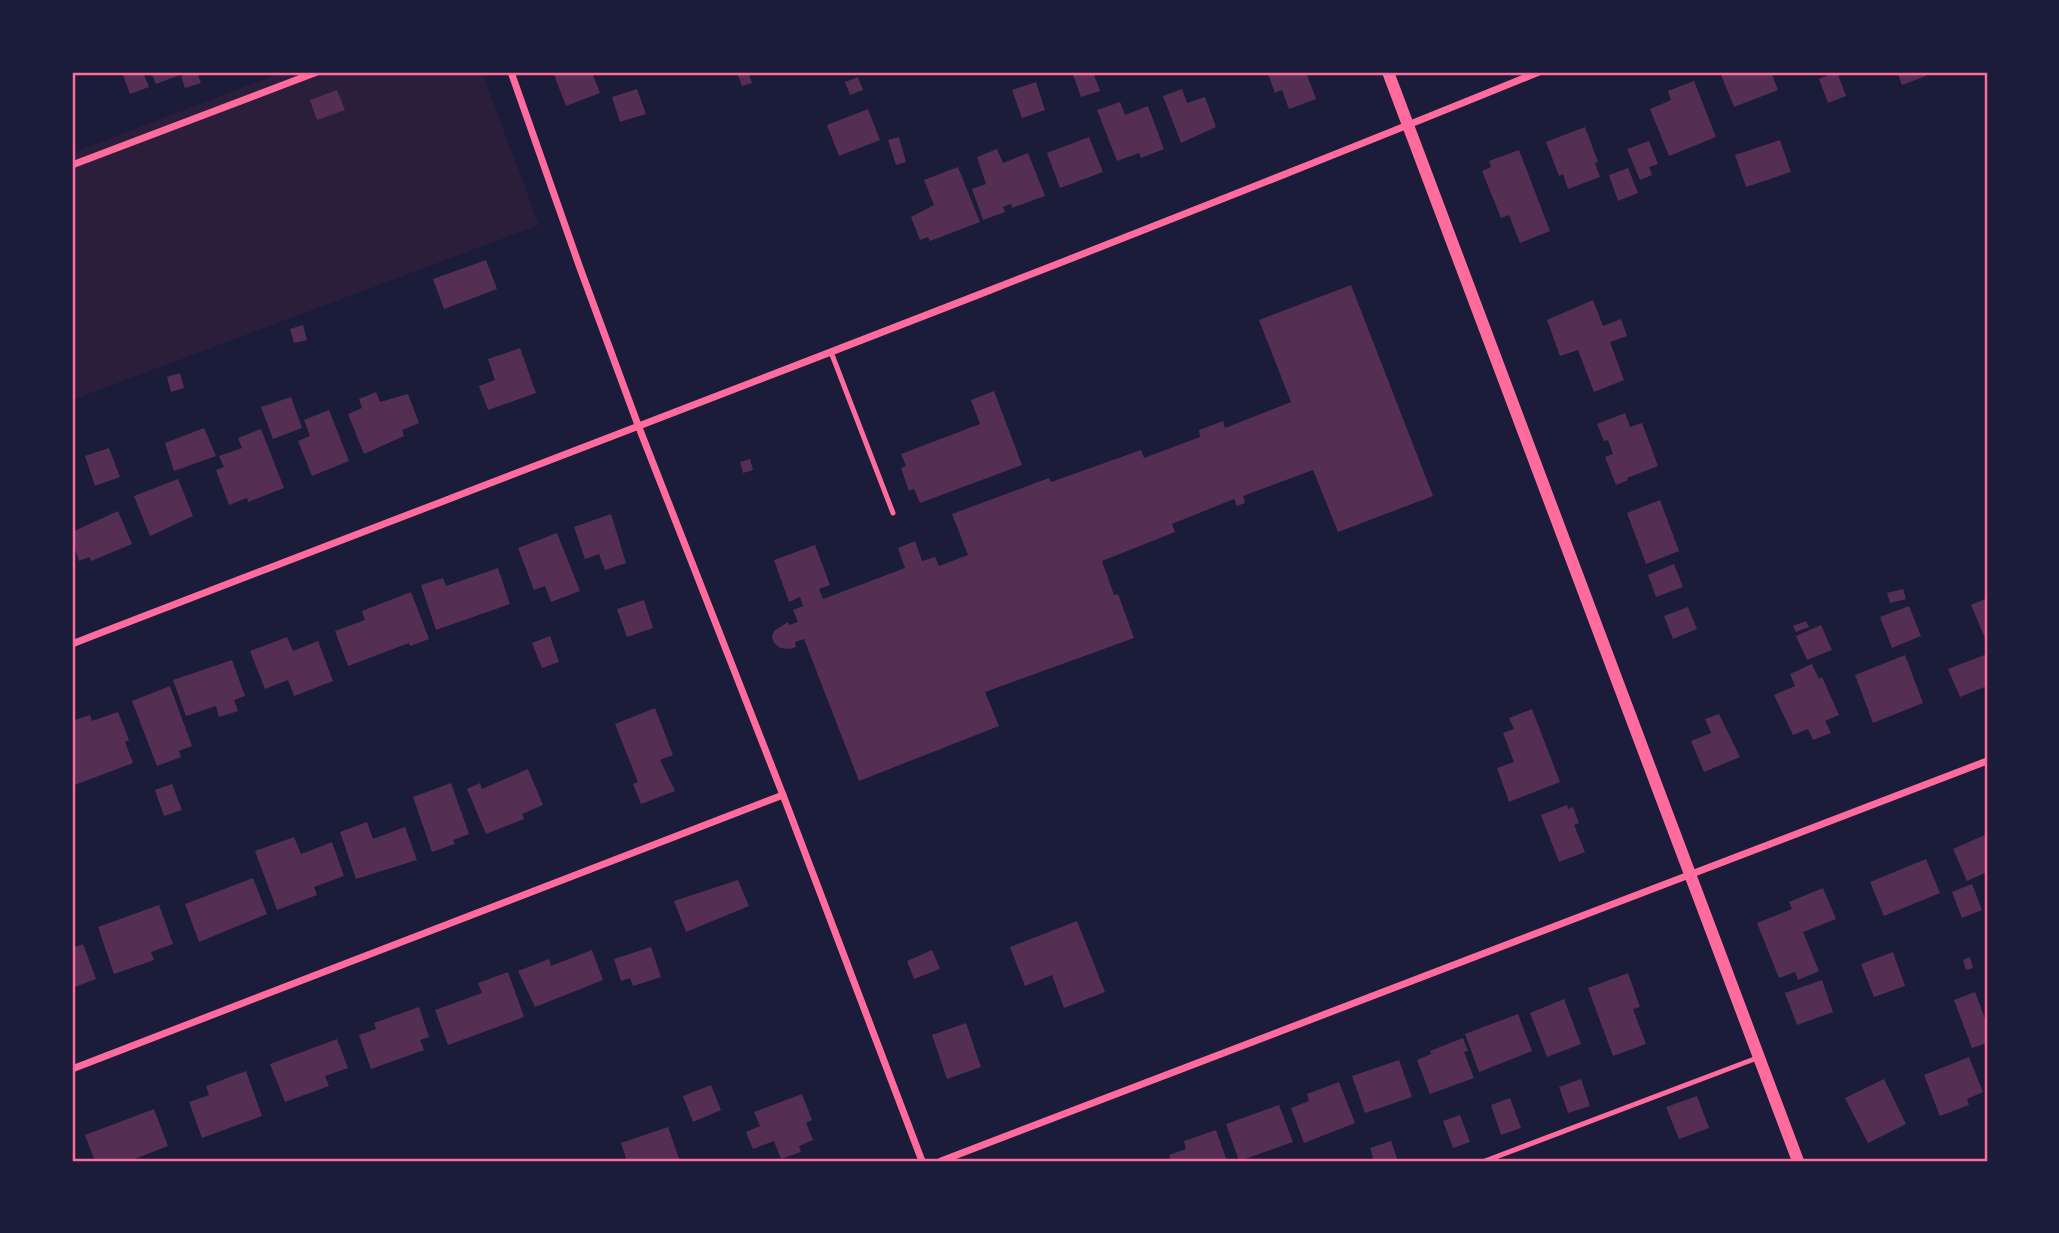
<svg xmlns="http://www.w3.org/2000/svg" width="2059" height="1233" viewBox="0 0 2059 1233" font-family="'Nunito Sans',sans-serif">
<rect width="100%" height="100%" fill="#1b1b3a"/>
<polygon fill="#2a1e3b" points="283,72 482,72 539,225 72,400 72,153"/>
<g fill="#542f53">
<polygon points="122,72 143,72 149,87 130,94"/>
<polygon points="151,72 188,72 156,84"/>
<polygon points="194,72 197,72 201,83 185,88 181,76"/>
<polygon points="553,72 592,72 600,93 566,106"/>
<polygon points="742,72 748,72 752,83 742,86 737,73"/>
<polygon points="1072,72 1093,72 1100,91 1081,97"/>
<polygon points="1273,72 1306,72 1316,99 1289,109 1282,90 1275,93 1268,74"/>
<polygon points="1720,72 1771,72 1778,90 1734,107"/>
<polygon points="1837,72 1846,96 1828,103 1819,79"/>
<polygon points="1897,72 1924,72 1926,76 1902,85"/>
<polygon points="858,77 863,90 850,95 845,82"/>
<polygon points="1694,81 1716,137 1669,156 1650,109 1671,100 1668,91"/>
<polygon points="1036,82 1045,110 1022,118 1012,90"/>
<polygon points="637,89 646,114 620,122 612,97"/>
<polygon points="1182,89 1187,103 1205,97 1216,127 1181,143 1163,96"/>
<polygon points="337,90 345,110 317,120 310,100"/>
<polygon points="1120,102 1125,115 1148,106 1164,149 1141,158 1139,153 1117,161 1097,110"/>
<polygon points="868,109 880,140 839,156 827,125"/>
<polygon points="1585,127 1598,162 1595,163 1600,177 1568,189 1563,174 1559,176 1546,142"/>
<polygon points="899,137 906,162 896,165 888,140"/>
<polygon points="1089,137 1103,172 1060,188 1047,153"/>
<polygon points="1780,140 1791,172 1746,187 1735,155"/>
<polygon points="1649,141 1658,164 1649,167 1652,175 1640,180 1627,149"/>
<polygon points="997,149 1003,163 1028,153 1045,196 1012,208 1011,204 1003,207 1005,212 983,220 972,189 986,184 977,157"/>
<polygon points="1519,150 1550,231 1520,243 1509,215 1501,218 1482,171 1491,167 1489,161"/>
<polygon points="958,167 980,222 930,241 928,237 920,240 911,217 934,205 924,180"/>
<polygon points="1628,168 1638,193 1618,201 1609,175"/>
<polygon points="486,260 497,289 444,309 433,279"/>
<polygon points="1351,285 1433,496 1338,532 1313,470 1243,496 1245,503 1237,506 1234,499 1172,524 1175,532 1102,561 1114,595 1118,594 1134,638 985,692 999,726 859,781 804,639 795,642 796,647 790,649 780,648 774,643 772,637 774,631 788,622 789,625 798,622 793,610 803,606 800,597 789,602 774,560 815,545 830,585 819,589 823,599 905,568 898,548 915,541 922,561 935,557 939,566 968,555 952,514 1049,478 1051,482 1141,450 1144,458 1200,437 1199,430 1223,421 1225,428 1291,402 1259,320"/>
<polygon points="1593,300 1603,326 1621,319 1627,336 1610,342 1624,380 1594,392 1578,350 1560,356 1547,320"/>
<polygon points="303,325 307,340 294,343 290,329"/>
<polygon points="520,348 536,393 488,410 479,386 495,380 488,359"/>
<polygon points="180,373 184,388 171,392 167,377"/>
<polygon points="994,391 1022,465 920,503 914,489 909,491 901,468 906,466 901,454 980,424 971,400"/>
<polygon points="376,392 380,402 408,394 419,423 402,430 404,436 364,454 348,414 362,408 359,399"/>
<polygon points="291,397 302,428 273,439 261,407"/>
<polygon points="329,410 349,461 312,476 298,441 310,436 304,420"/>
<polygon points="1625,413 1630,427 1642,423 1658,466 1627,478 1628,480 1616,485 1605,457 1613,454 1608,440 1604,441 1597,424"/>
<polygon points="204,428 216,456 174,471 165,443"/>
<polygon points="261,429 284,488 248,502 247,498 229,505 216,470 224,467 219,456 242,448 238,438"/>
<polygon points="109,448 120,477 95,486 85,456"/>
<polygon points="750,459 753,470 743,473 740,462"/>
<polygon points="178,479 193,516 150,536 134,496"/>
<polygon points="1660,500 1679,551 1646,564 1627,513"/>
<polygon points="118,511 132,544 91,561 89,557 79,561 72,541 72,532"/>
<polygon points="611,514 626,563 605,570 599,554 585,559 574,527"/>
<polygon points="557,533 580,591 551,602 545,586 534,590 518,548"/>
<polygon points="1674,564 1683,587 1656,597 1648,575"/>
<polygon points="498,568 510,604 436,630 421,585 443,578 446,586"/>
<polygon points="1903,589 1906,599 1890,603 1887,593"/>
<polygon points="411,592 429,639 410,646 409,643 348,666 335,631 365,620 362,611"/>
<polygon points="1987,598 1987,643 1971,605"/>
<polygon points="644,600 653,628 627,637 617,609"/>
<polygon points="1909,606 1921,636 1892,648 1880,617"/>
<polygon points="1688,607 1697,629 1673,639 1664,616"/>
<polygon points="1806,621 1809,627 1796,632 1793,626"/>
<polygon points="1821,625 1832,650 1807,660 1796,636"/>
<polygon points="550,636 559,662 542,668 532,643"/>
<polygon points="287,637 293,651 318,641 333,681 294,696 288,680 265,689 250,651"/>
<polygon points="1987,654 1987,686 1960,697 1948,669"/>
<polygon points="1905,655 1923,703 1873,723 1855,675"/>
<polygon points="232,660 245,696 234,700 238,711 219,717 216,706 186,716 173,680"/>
<polygon points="1812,664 1819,679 1822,677 1839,715 1825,721 1831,733 1813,740 1808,729 1793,735 1774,695 1795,686 1790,674"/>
<polygon points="170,686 192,746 179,751 181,757 157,766 132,701"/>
<polygon points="655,708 673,755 660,760 675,791 641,804 633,784 638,782 615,724"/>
<polygon points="1532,709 1560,782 1509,802 1497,768 1514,762 1503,733 1514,729 1509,718"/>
<polygon points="118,712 129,740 125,742 133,763 72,786 72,721 90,715 92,721"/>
<polygon points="1719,714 1740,757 1704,772 1691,741 1711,733 1705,719"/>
<polygon points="528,769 543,805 522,814 524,819 486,834 467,789 480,783 482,789"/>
<polygon points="451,783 469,834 453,840 455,844 432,852 413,797"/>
<polygon points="172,784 182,810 164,816 155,790"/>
<polygon points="1567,805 1568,809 1573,807 1579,823 1574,825 1585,852 1559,862 1541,815"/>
<polygon points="367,822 373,839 405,827 417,860 356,879 340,832"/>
<polygon points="1987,834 1987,872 1967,881 1953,849"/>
<polygon points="294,837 301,854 332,842 344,876 314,887 317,895 277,910 255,851"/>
<polygon points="1926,859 1940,893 1884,916 1870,882"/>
<polygon points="253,878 267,914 199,942 185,904"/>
<polygon points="738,880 749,906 686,932 674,901"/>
<polygon points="1972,884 1982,910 1962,918 1952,892"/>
<polygon points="1823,888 1836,919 1803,932 1819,971 1798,980 1795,972 1779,978 1757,923 1792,909 1789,902"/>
<polygon points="159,905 173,944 151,952 154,960 114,974 98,927"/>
<polygon points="1077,921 1105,992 1064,1008 1052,975 1025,986 1010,947"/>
<polygon points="83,944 96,979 72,988 72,948"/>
<polygon points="651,947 661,977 633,986 630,978 621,981 614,959"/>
<polygon points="592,950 603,980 535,1007 518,971 549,959 551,966"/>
<polygon points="932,950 940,969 914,979 907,961"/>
<polygon points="1893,952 1905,986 1874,997 1861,964"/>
<polygon points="1970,957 1973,968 1966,970 1963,960"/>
<polygon points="508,972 524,1017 448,1045 435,1010 482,993 478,983"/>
<polygon points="1628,973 1640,1007 1633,1009 1646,1044 1613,1056 1588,988"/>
<polygon points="1822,980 1833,1012 1797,1025 1785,993"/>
<polygon points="1975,992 1987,1024 1987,1043 1972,1048 1954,1000"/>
<polygon points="1564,999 1581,1044 1547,1057 1530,1013"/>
<polygon points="419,1007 429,1037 420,1040 424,1050 371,1069 359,1035 376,1029 374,1023"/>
<polygon points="1518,1014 1532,1051 1479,1072 1465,1034"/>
<polygon points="966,1023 981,1067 947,1079 932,1035"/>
<polygon points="1463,1038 1468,1051 1464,1052 1474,1078 1430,1094 1417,1060 1431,1054 1430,1051"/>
<polygon points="337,1039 348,1068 325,1076 329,1086 285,1102 270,1064"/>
<polygon points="1969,1057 1983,1092 1967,1099 1969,1105 1940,1116 1924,1075"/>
<polygon points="1399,1060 1412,1097 1365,1113 1352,1076"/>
<polygon points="246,1071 262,1116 202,1138 189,1102 209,1095 206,1086"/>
<polygon points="1581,1079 1590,1106 1568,1113 1559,1087"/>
<polygon points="1884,1079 1906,1124 1868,1143 1845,1098"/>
<polygon points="1339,1082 1355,1123 1304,1143 1291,1108 1309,1101 1307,1094"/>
<polygon points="711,1085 721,1110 693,1122 683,1096"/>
<polygon points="802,1094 812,1120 806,1123 813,1140 799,1146 801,1152 781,1159 774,1141 753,1149 746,1132 760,1126 754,1112"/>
<polygon points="1697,1096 1709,1128 1679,1139 1666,1107"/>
<polygon points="1510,1098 1521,1128 1501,1135 1491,1105"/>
<polygon points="1279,1105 1293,1142 1239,1161 1226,1124"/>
<polygon points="154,1109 168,1146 132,1160 132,1161 95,1161 85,1135"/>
<polygon points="1460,1115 1470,1142 1453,1148 1443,1121"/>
<polygon points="668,1127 680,1161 627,1161 621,1143"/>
<polygon points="1216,1130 1227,1161 1171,1161 1169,1155 1186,1149 1184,1141"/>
<polygon points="1391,1141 1398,1161 1374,1161 1370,1148"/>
</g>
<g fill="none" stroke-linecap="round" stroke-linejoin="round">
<g stroke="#ff6b9d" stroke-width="5">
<polyline points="831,352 893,513"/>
<polyline points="1485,1161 1757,1058"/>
</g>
<g stroke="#ff6b9d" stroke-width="7">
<polyline points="511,72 580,268 638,425 783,795 922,1161"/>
<polyline points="72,165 317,72"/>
<path d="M72,644C561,455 1053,270 1539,72"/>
<polyline points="72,1069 783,795"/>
<polyline points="941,1161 1987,761"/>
</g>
<polyline stroke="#ff6b9d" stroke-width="12" points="1388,72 1798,1161"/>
</g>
<rect width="2059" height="1233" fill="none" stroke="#1b1b3a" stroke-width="147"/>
<rect x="74" y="74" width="1912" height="1086" fill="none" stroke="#ff6b9d" stroke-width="2.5"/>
</svg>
